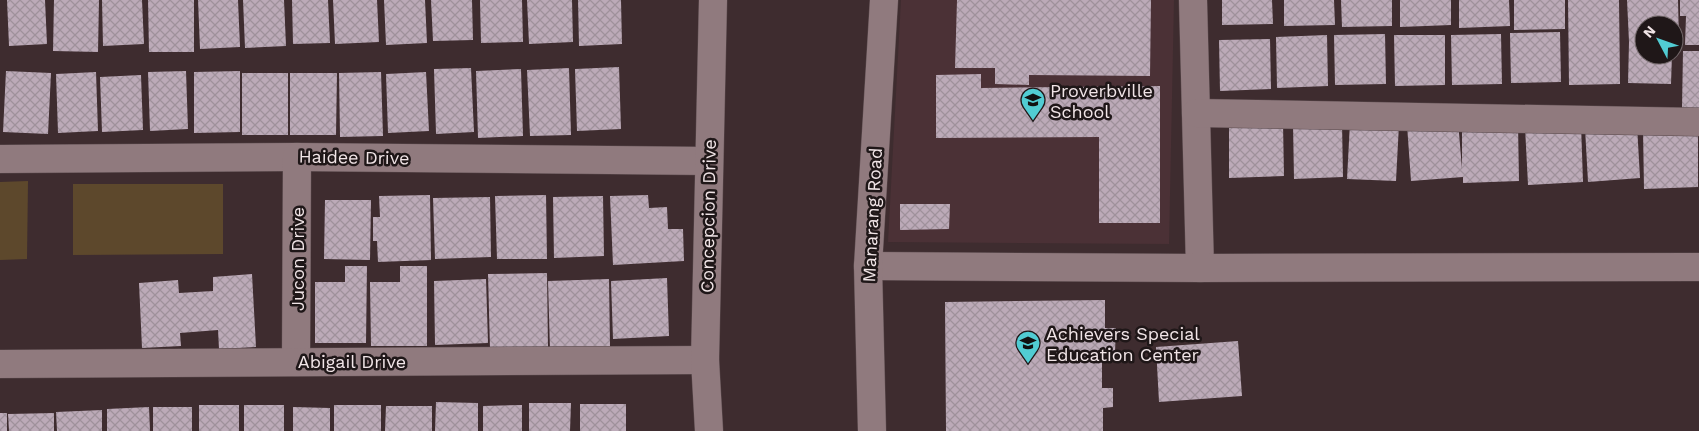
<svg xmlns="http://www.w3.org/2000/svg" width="1699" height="431" viewBox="0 0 1699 431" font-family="'Work Sans',sans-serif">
<defs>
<pattern id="building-cross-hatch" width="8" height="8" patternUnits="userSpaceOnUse" patternTransform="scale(1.25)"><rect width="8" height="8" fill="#bcaab8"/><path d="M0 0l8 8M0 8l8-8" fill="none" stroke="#9f919b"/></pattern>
</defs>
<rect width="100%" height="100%" fill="#3e2c2f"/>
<polygon fill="#4b3136" points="901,0 1174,0 1169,244 888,242"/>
<g fill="#5d482c">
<polygon points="28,181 27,259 0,260 0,182"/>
<polygon points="73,184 223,184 223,254 73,255"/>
</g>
<g fill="url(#building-cross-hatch)">
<polygon points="7,0 45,0 47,44 9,46"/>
<polygon points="54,0 99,0 98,52 53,51"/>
<polygon points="102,0 142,0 144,44 103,46"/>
<polygon points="148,0 194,0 194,52 149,52"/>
<polygon points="198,0 238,0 240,47 200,49"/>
<polygon points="243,0 284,0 286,46 245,48"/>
<polygon points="292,0 328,0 330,43 293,44"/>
<polygon points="333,0 377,0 379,42 335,44"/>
<polygon points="384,0 425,0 427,43 386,45"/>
<polygon points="431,0 472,0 473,40 433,41"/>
<polygon points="480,0 522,0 523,42 481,43"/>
<polygon points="527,0 572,0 573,42 529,44"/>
<polygon points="578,0 621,0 622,44 579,46"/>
<polygon points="957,0 1151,0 1150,76 1029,75 1029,85 995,84 995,68 955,68"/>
<polygon points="1222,0 1272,0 1273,24 1222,25"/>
<polygon points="1284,0 1334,0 1335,25 1284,26"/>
<polygon points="1341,0 1392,0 1392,26 1342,27"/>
<polygon points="1400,0 1451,0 1451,25 1400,27"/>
<polygon points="1459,0 1509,0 1510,26 1459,28"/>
<polygon points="1514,0 1565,0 1565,29 1514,30"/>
<polygon points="1568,0 1619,0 1620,84 1569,85"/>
<polygon points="1627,0 1678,0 1679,41 1674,41 1674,25 1644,25 1644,55 1672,55 1671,84 1628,83 1629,42"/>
<polygon points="1680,0 1699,0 1699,45 1685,45 1686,16 1680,16"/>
<polygon points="1560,32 1561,82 1511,83 1510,33"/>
<polygon points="1385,34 1386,84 1335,85 1334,35"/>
<polygon points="1501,34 1502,84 1452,85 1451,35"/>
<polygon points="1327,35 1328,86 1277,88 1276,37"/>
<polygon points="1394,35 1445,35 1445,85 1395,86"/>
<polygon points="1270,39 1271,89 1220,91 1219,40"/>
<polygon points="1683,51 1699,51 1699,108 1682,108"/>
<polygon points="619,67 621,129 577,131 575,69"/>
<polygon points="471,68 474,132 436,134 434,69"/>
<polygon points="569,68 571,135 530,136 527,70"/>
<polygon points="521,69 523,136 478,138 476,71"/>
<polygon points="6,71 51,73 48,134 3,132"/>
<polygon points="186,71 188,129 150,131 148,72"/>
<polygon points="240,71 240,132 194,133 194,72"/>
<polygon points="96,72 98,131 58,133 56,74"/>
<polygon points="381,72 383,136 340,137 339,73"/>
<polygon points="426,72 429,131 388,133 386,74"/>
<rect x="242" y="73" width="46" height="62"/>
<polygon points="290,73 337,73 336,135 290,135"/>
<polygon points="981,74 981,88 1160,86 1160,223 1099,223 1099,137 936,138 936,75"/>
<polygon points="141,75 143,130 102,132 100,77"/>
<polygon points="1458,121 1462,169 1462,126 1518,124 1519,181 1463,183 1463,177 1411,181 1407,125"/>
<polygon points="1350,122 1399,124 1396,181 1347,179"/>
<polygon points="1283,123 1284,176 1229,178 1229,124"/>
<polygon points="1342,123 1343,177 1294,179 1293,124"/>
<polygon points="1581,124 1583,182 1528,185 1525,127"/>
<polygon points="1637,125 1640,178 1588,182 1585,128"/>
<polygon points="1698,129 1698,187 1644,189 1643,130"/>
<polygon points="430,195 431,260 378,262 377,241 373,241 373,217 380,217 379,196"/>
<polygon points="546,195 547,259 497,259 495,196"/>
<polygon points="648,195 649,208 667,207 668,229 683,229 684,261 613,265 610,196"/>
<polygon points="603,196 604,256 554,258 553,197"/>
<polygon points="490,197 491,257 435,259 433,198"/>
<polygon points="325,200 371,200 370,260 324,259"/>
<polygon points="900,204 950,204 949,229 900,230"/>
<polygon points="345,266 367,266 366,343 315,343 315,282 345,282"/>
<polygon points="400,266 427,266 427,346 371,346 370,282 400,282"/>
<polygon points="547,273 548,348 490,349 488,274"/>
<polygon points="252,274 256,347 219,349 218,330 180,333 181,346 142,348 139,283 178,280 179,293 213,291 213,277"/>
<polygon points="667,278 669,336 613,339 611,281"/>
<polygon points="486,279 488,343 435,345 434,281"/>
<polygon points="609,279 610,348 550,350 548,281"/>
<polygon points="1105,300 1105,328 1116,328 1115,352 1102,352 1102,388 1113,388 1113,407 1103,408 1103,431 946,431 945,302"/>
<polygon points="1238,341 1242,396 1159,402 1156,347"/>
<polygon points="436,402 478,403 478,431 435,431"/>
<polygon points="529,403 571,403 570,431 529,431"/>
<rect x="580" y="404" width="46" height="27"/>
<rect x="199" y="405" width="40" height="26"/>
<rect x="244" y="405" width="40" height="26"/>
<rect x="334" y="405" width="47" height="26"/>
<polygon points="522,405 522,431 483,431 483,406"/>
<polygon points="386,406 432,406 432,431 385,431"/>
<polygon points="149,407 150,431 107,431 107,409"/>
<rect x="153" y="407" width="39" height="24"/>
<polygon points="293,407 330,408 330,431 293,431"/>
<polygon points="102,410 102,431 57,431 56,412"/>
<rect x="0" y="413" width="7" height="18"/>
<polygon points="54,413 54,431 9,431 8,414"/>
</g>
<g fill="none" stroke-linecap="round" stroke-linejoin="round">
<defs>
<g id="minor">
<polyline points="1193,0 1200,268"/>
<polyline points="1196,113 1699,122"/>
<polyline points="0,159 297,157 709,161"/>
<polyline points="868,266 1200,268 1699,267"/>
<polyline points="296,362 297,157"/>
<polyline points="0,364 705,360"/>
<polyline points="709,431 705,360 713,0"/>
<polyline points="872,431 868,266 884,0"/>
</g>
</defs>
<use href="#minor" stroke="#5a4a4d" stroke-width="29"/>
<use href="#minor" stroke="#907a7e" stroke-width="28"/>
</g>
<defs>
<symbol id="school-pin" viewBox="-11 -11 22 30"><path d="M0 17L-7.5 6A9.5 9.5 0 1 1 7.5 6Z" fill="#51ccd3" stroke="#1f1718"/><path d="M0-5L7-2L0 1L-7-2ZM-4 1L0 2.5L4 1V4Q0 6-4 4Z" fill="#111"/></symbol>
</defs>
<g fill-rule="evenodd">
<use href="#school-pin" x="1019" y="86" width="28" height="38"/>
<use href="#school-pin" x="1014" y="329" width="28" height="38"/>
</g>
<g text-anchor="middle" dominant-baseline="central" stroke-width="5" stroke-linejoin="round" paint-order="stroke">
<g font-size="18" fill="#f1e5e7" stroke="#1f1718" text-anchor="start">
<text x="1050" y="90">Proverbville<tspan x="1050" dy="21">School</tspan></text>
<text x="1046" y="333">Achievers Special<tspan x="1046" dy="21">Education Center</tspan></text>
</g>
<g font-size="18" fill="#f1e5e7" stroke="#1f1718">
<text transform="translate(354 157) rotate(1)">Haidee Drive</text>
<text transform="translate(872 215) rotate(-87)">Manarang Road</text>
<text transform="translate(708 216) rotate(-89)">Concepcion Drive</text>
<text transform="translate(297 259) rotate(-90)">Jucon Drive</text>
<text x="352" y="361">Abigail Drive</text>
</g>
</g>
<g transform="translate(1659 40) rotate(311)"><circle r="24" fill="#1f1718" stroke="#73696b"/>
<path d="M0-4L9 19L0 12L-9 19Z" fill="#51ccd3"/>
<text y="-8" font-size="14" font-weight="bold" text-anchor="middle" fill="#f1e5e7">N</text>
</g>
</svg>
